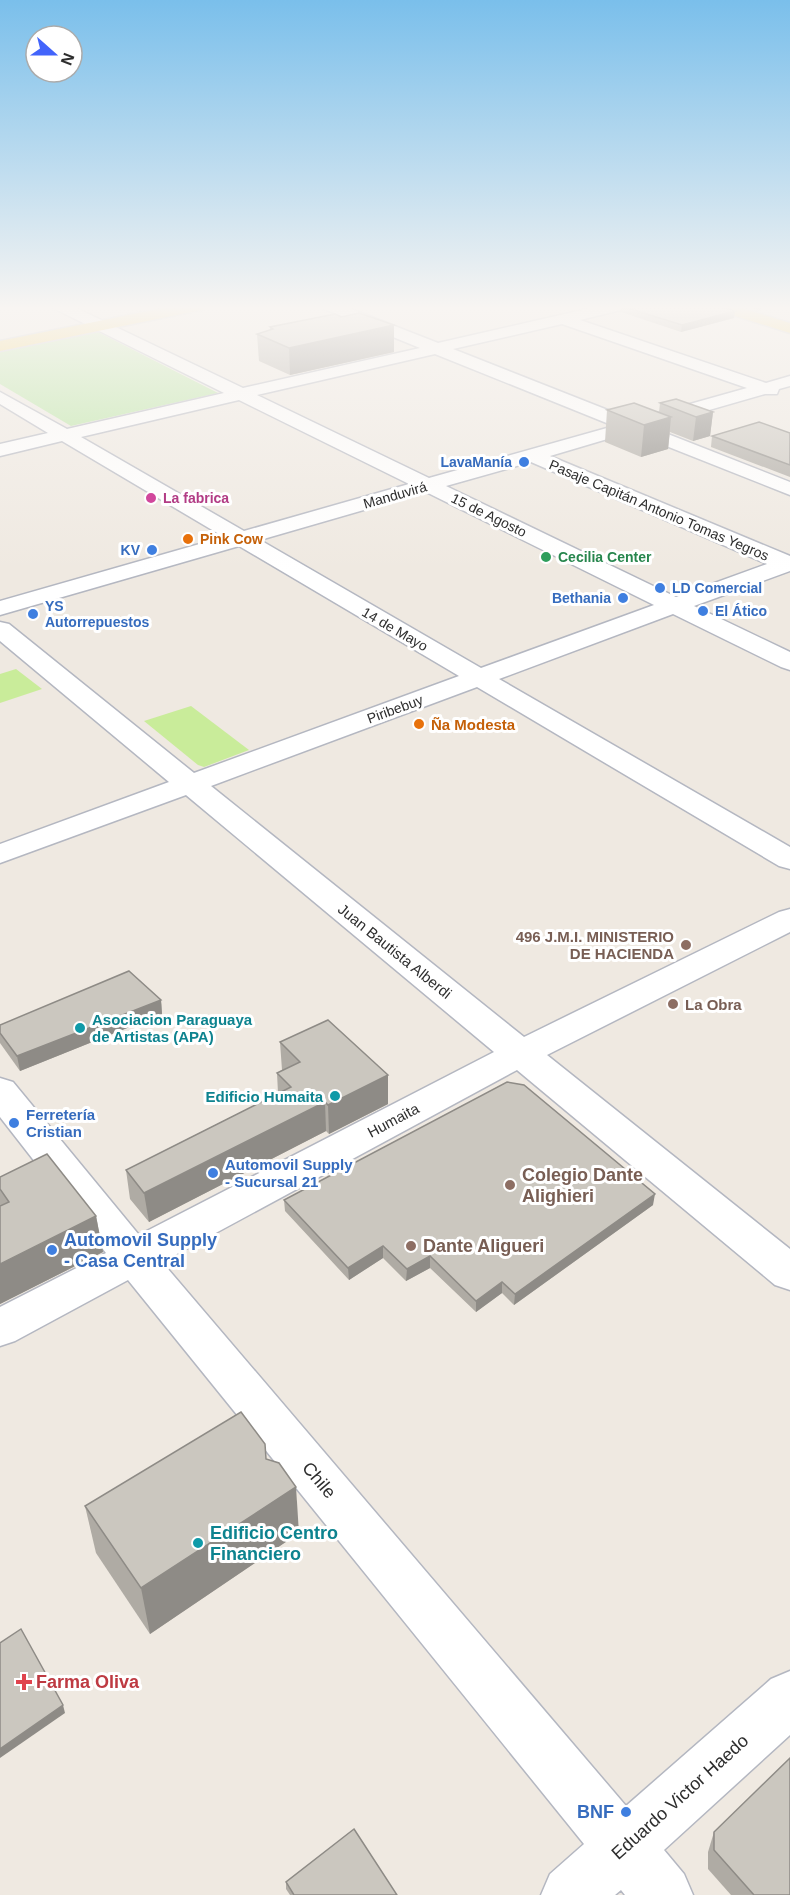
<svg xmlns="http://www.w3.org/2000/svg" width="790" height="1895" viewBox="0 0 790 1895" font-family="Arial,sans-serif">
<rect width="100%" height="100%" fill="#efe9e1"/>
<polygon fill="#b6e59e" points="98,332 218,393 71,426 0,384 0,351"/>
<g fill="#c9ec9a">
<polygon points="16,669 42,689 0,703 0,674"/>
<polygon points="191,706 249,750 204,767 198,765 144,721"/>
</g>
<g fill="none" stroke-linecap="round" stroke-linejoin="round">
<defs>
<path id="minor" d="M51,305H70L243,388L420,348L322,308L320,305H341L438,343L604,305H631L629,308L580,320L766,383L790,376V386L779,389L777,394H765L650,427L790,482V495L631,432L550,456L790,556V571L694,606L790,652V670L781,667L673,614L499,679L790,847V869L779,866L477,687L211,786L524,1037L779,912L790,909V932L547,1055L790,1249V1290L775,1285L517,1070L162,1262L626,1806L771,1679L790,1671V1735L664,1850L684,1874L693,1895H625L621,1890L615,1895H541L550,1874L584,1844L128,1280L15,1341L0,1346V1307L106,1253L0,1117V1078L13,1082L139,1235L494,1052L186,795L0,863V844L169,782L0,641V622L9,624L194,773L459,676L239,546L0,615V601L224,537L62,441L0,456V444L48,433L0,404V392L67,429L224,393L53,308ZM562,324L747,388L633,420L453,349ZM435,354L614,426L429,478L257,395ZM239,400L409,484L244,531L81,437ZM531,462L767,564L676,597L446,486ZM426,492L654,605L481,668L260,540Z"/>
<g id="major">
<polygon points="178,305 208,305 201,310 0,351 0,341"/>
<polygon points="708,305 731,305 790,323 790,333 710,308"/>
</g>
</defs>
<use href="#minor" stroke="#b4b7c1" stroke-width="3"/>
<use href="#major" stroke="#c9c9c9" stroke-width="3"/>
<use href="#minor" fill="#fff" fill-rule="evenodd"/>
<use href="#major" fill="#f2d163" fill-rule="evenodd"/>
</g>
<g fill="#afaba4">
<polygon points="739,305 762,305 761,311"/>
<polygon points="621,306 734,318 681,332 621,312"/>
<polygon points="270,327 394,352 290,375 259,361 257,334 270,330"/>
<polygon points="660,403 713,412 710,436 693,441 670,432 668,449 641,457 605,442 607,410 659,412"/>
<polygon points="790,433 790,477 711,447 712,436"/>
<polygon points="161,1000 162,1014 20,1071 0,1043 0,1025"/>
<polygon points="280,1042 388,1075 388,1104 329,1134 326,1131 149,1222 130,1199 126,1170 278,1093 277,1073 282,1070"/>
<polygon points="0,1177 96,1216 103,1252 0,1304"/>
<polygon points="284,1200 653,1205 514,1305 502,1293 476,1312 430,1268 406,1281 383,1258 349,1280 285,1211"/>
<polygon points="266,1459 299,1533 150,1634 96,1553 85,1506"/>
<polygon points="714,1832 790,1895 731,1895 708,1869 708,1852"/>
<polygon points="286,1882 397,1895 290,1895 286,1889"/>
</g>
<g fill="#8e8b86">
<polygon points="735,311 734,318 681,332 682,325"/>
<polygon points="394,325 394,352 290,375 289,348"/>
<polygon points="713,412 710,436 693,441 696,417"/>
<polygon points="671,417 668,449 641,457 644,425"/>
<polygon points="161,1000 162,1014 20,1071 17,1056"/>
<polygon points="388,1075 388,1104 329,1134 328,1105"/>
<polygon points="325,1102 326,1131 149,1222 144,1193"/>
<polygon points="655,1194 653,1205 514,1305 515,1294"/>
<polygon points="96,1216 103,1252 0,1304 0,1264"/>
<polygon points="383,1246 383,1258 349,1280 348,1268"/>
<polygon points="430,1256 430,1268 406,1281 407,1269"/>
<polygon points="502,1282 502,1293 476,1312 476,1301"/>
<polygon points="296,1487 299,1533 150,1634 141,1588"/>
<polygon points="63,1705 65,1713 0,1758 0,1749"/>
</g>
<g fill="#cbc7bf" stroke="#8e8b86" stroke-width="1.5">
<polygon points="623,305 715,305 735,311 682,325 621,306"/>
<polygon points="359,313 394,325 289,348 257,334 273,329 270,327 335,314 341,317"/>
<polygon points="676,399 713,412 696,417 660,403"/>
<polygon points="634,403 671,417 644,425 607,410"/>
<polygon points="759,422 790,433 790,465 712,436"/>
<polygon points="129,971 161,1000 17,1056 0,1033 0,1025"/>
<polygon points="328,1020 388,1075 328,1105 325,1102 144,1193 126,1170 291,1087 277,1073 300,1062 280,1042"/>
<polygon points="507,1082 524,1085 655,1194 515,1294 502,1282 476,1301 430,1256 407,1269 383,1246 348,1268 284,1200"/>
<polygon points="47,1154 96,1216 0,1264 0,1206 9,1202 0,1189 0,1177"/>
<polygon points="241,1412 265,1444 266,1459 279,1463 296,1487 141,1588 85,1506"/>
<polygon points="21,1629 63,1705 0,1749 0,1643"/>
<polygon points="790,1758 790,1895 754,1895 714,1850 714,1832"/>
<polygon points="354,1829 397,1895 294,1895 286,1882"/>
</g>
<linearGradient id="sky" x2="0" y2="1"><stop stop-color="#7abfeb"/><stop offset="0.54" stop-color="#f8f5f2"/><stop offset="1" stop-color="#f8f5f2" stop-opacity="0"/></linearGradient>
<rect width="790" height="570" fill="url(#sky)"/>
<g fill="#3f7fe0" stroke="#fff" stroke-width="2">
<circle cx="524" cy="462" r="6"/>
<circle cx="152" cy="550" r="6"/>
<circle cx="660" cy="588" r="6"/>
<circle cx="623" cy="598" r="6"/>
<circle cx="703" cy="611" r="6"/>
<circle cx="33" cy="614" r="6"/>
<circle cx="14" cy="1123" r="6"/>
<circle cx="213" cy="1173" r="6"/>
<circle cx="52" cy="1250" r="6"/>
<circle cx="626" cy="1812" r="6"/>
</g>
<circle fill="#d1479c" stroke="#fff" stroke-width="2" cx="151" cy="498" r="6"/>
<g fill="#e8710a" stroke="#fff" stroke-width="2">
<circle cx="188" cy="539" r="6"/>
<circle cx="419" cy="724" r="6"/>
</g>
<circle fill="#2e9e5b" stroke="#fff" stroke-width="2" cx="546" cy="557" r="6"/>
<g fill="#8d6e63" stroke="#fff" stroke-width="2">
<circle cx="686" cy="945" r="6"/>
<circle cx="673" cy="1004" r="6"/>
<circle cx="510" cy="1185" r="6"/>
<circle cx="411" cy="1246" r="6"/>
</g>
<g fill="#0f9aa8" stroke="#fff" stroke-width="2">
<circle cx="80" cy="1028" r="6"/>
<circle cx="335" cy="1096" r="6"/>
<circle cx="198" cy="1543" r="6"/>
</g>
<path fill="#e0444e" stroke="#fff" stroke-width="2" d="M21 1673h6v6h6v6h-6v6h-6v-6h-6v-6h6z"/>
<g text-anchor="middle" dominant-baseline="central" stroke-width="6" stroke-linejoin="round" paint-order="stroke">
<g font-size="14" font-weight="bold" fill="#366cbe" stroke="#fff" text-anchor="end">
<text x="512" y="462">LavaManía</text>
<text x="140" y="550">KV</text>
<text x="672" y="588" text-anchor="start">LD Comercial</text>
<text x="611" y="598">Bethania</text>
<text x="45" y="606" text-anchor="start">YS<tspan x="45" dy="16">Autorrepuestos</tspan></text>
<text x="715" y="611" text-anchor="start">El Ático</text>
</g>
<g font-size="14" fill="#2e2e2e" stroke="#fff">
<text transform="translate(395 495) rotate(-16)">Manduvirá</text>
<text transform="translate(659 510) rotate(23)">Pasaje Capitán Antonio Tomas Yegros</text>
<text transform="translate(489 515) rotate(26)">15 de Agosto</text>
<text transform="translate(395 629) rotate(30)">14 de Mayo</text>
<text transform="translate(395 709) rotate(-20)">Piribebuy</text>
</g>
<g font-size="14" font-weight="bold" fill="#b23c85" stroke="#fff" text-anchor="start">
<text x="163" y="498">La fabrica</text>
</g>
<g font-size="14" font-weight="bold" fill="#c56008" stroke="#fff" text-anchor="start">
<text x="200" y="539">Pink Cow</text>
</g>
<g font-size="14" font-weight="bold" fill="#27864d" stroke="#fff" text-anchor="start">
<text x="558" y="557">Cecilia Center</text>
</g>
<g font-size="15" font-weight="bold" fill="#c56008" stroke="#fff" text-anchor="start">
<text x="431" y="724">Ña Modesta</text>
</g>
<g font-size="15" font-weight="bold" fill="#785e54" stroke="#fff" text-anchor="end">
<text x="674" y="936">496 J.M.I. MINISTERIO<tspan x="674" dy="17">DE HACIENDA</tspan></text>
<text x="685" y="1004" text-anchor="start">La Obra</text>
</g>
<g font-size="15" fill="#2e2e2e" stroke="#fff">
<text transform="translate(395 951) rotate(39)">Juan Bautista Alberdi</text>
<text transform="translate(393 1120) rotate(-28)">Humaita</text>
</g>
<g font-size="15" font-weight="bold" fill="#0d838f" stroke="#fff" text-anchor="start">
<text x="92" y="1019">Asociacion Paraguaya<tspan x="92" dy="17">de Artistas (APA)</tspan></text>
<text x="323" y="1096" text-anchor="end">Edificio Humaita</text>
</g>
<g font-size="15" font-weight="bold" fill="#366cbe" stroke="#fff" text-anchor="start">
<text x="26" y="1114">Ferretería<tspan x="26" dy="17">Cristian</tspan></text>
<text x="225" y="1164">Automovil Supply<tspan x="225" dy="17">- Sucursal 21</tspan></text>
</g>
<g font-size="18" font-weight="bold" fill="#785e54" stroke="#fff" text-anchor="start">
<text x="522" y="1175">Colegio Dante<tspan x="522" dy="21">Alighieri</tspan></text>
<text x="423" y="1246">Dante Aligueri</text>
</g>
<g font-size="18" font-weight="bold" fill="#366cbe" stroke="#fff" text-anchor="start">
<text x="64" y="1240">Automovil Supply<tspan x="64" dy="21">- Casa Central</tspan></text>
<text x="614" y="1812" text-anchor="end">BNF</text>
</g>
<g font-size="18" fill="#2e2e2e" stroke="#fff">
<text transform="translate(319 1480) rotate(50)">Chile</text>
<text transform="translate(680 1797) rotate(-42)">Eduardo Victor Haedo</text>
</g>
<g font-size="18" font-weight="bold" fill="#0d838f" stroke="#fff" text-anchor="start">
<text x="210" y="1533">Ediﬁcio Centro<tspan x="210" dy="21">Financiero</tspan></text>
</g>
<g font-size="18" font-weight="bold" fill="#be3a42" stroke="#fff" text-anchor="start">
<text x="36" y="1682">Farma Oliva</text>
</g>
</g>
<g transform="translate(54 54) rotate(111)"><circle r="28" fill="#ffffff" stroke="#ababab" stroke-width="1.5"/>
<path d="M0-4.5L10 22L0 15L-10 22Z" fill="#4264fb"/>
<text y="-9" font-size="16" font-weight="bold" text-anchor="middle" fill="#2e2e2e">N</text>
</g>
</svg>
